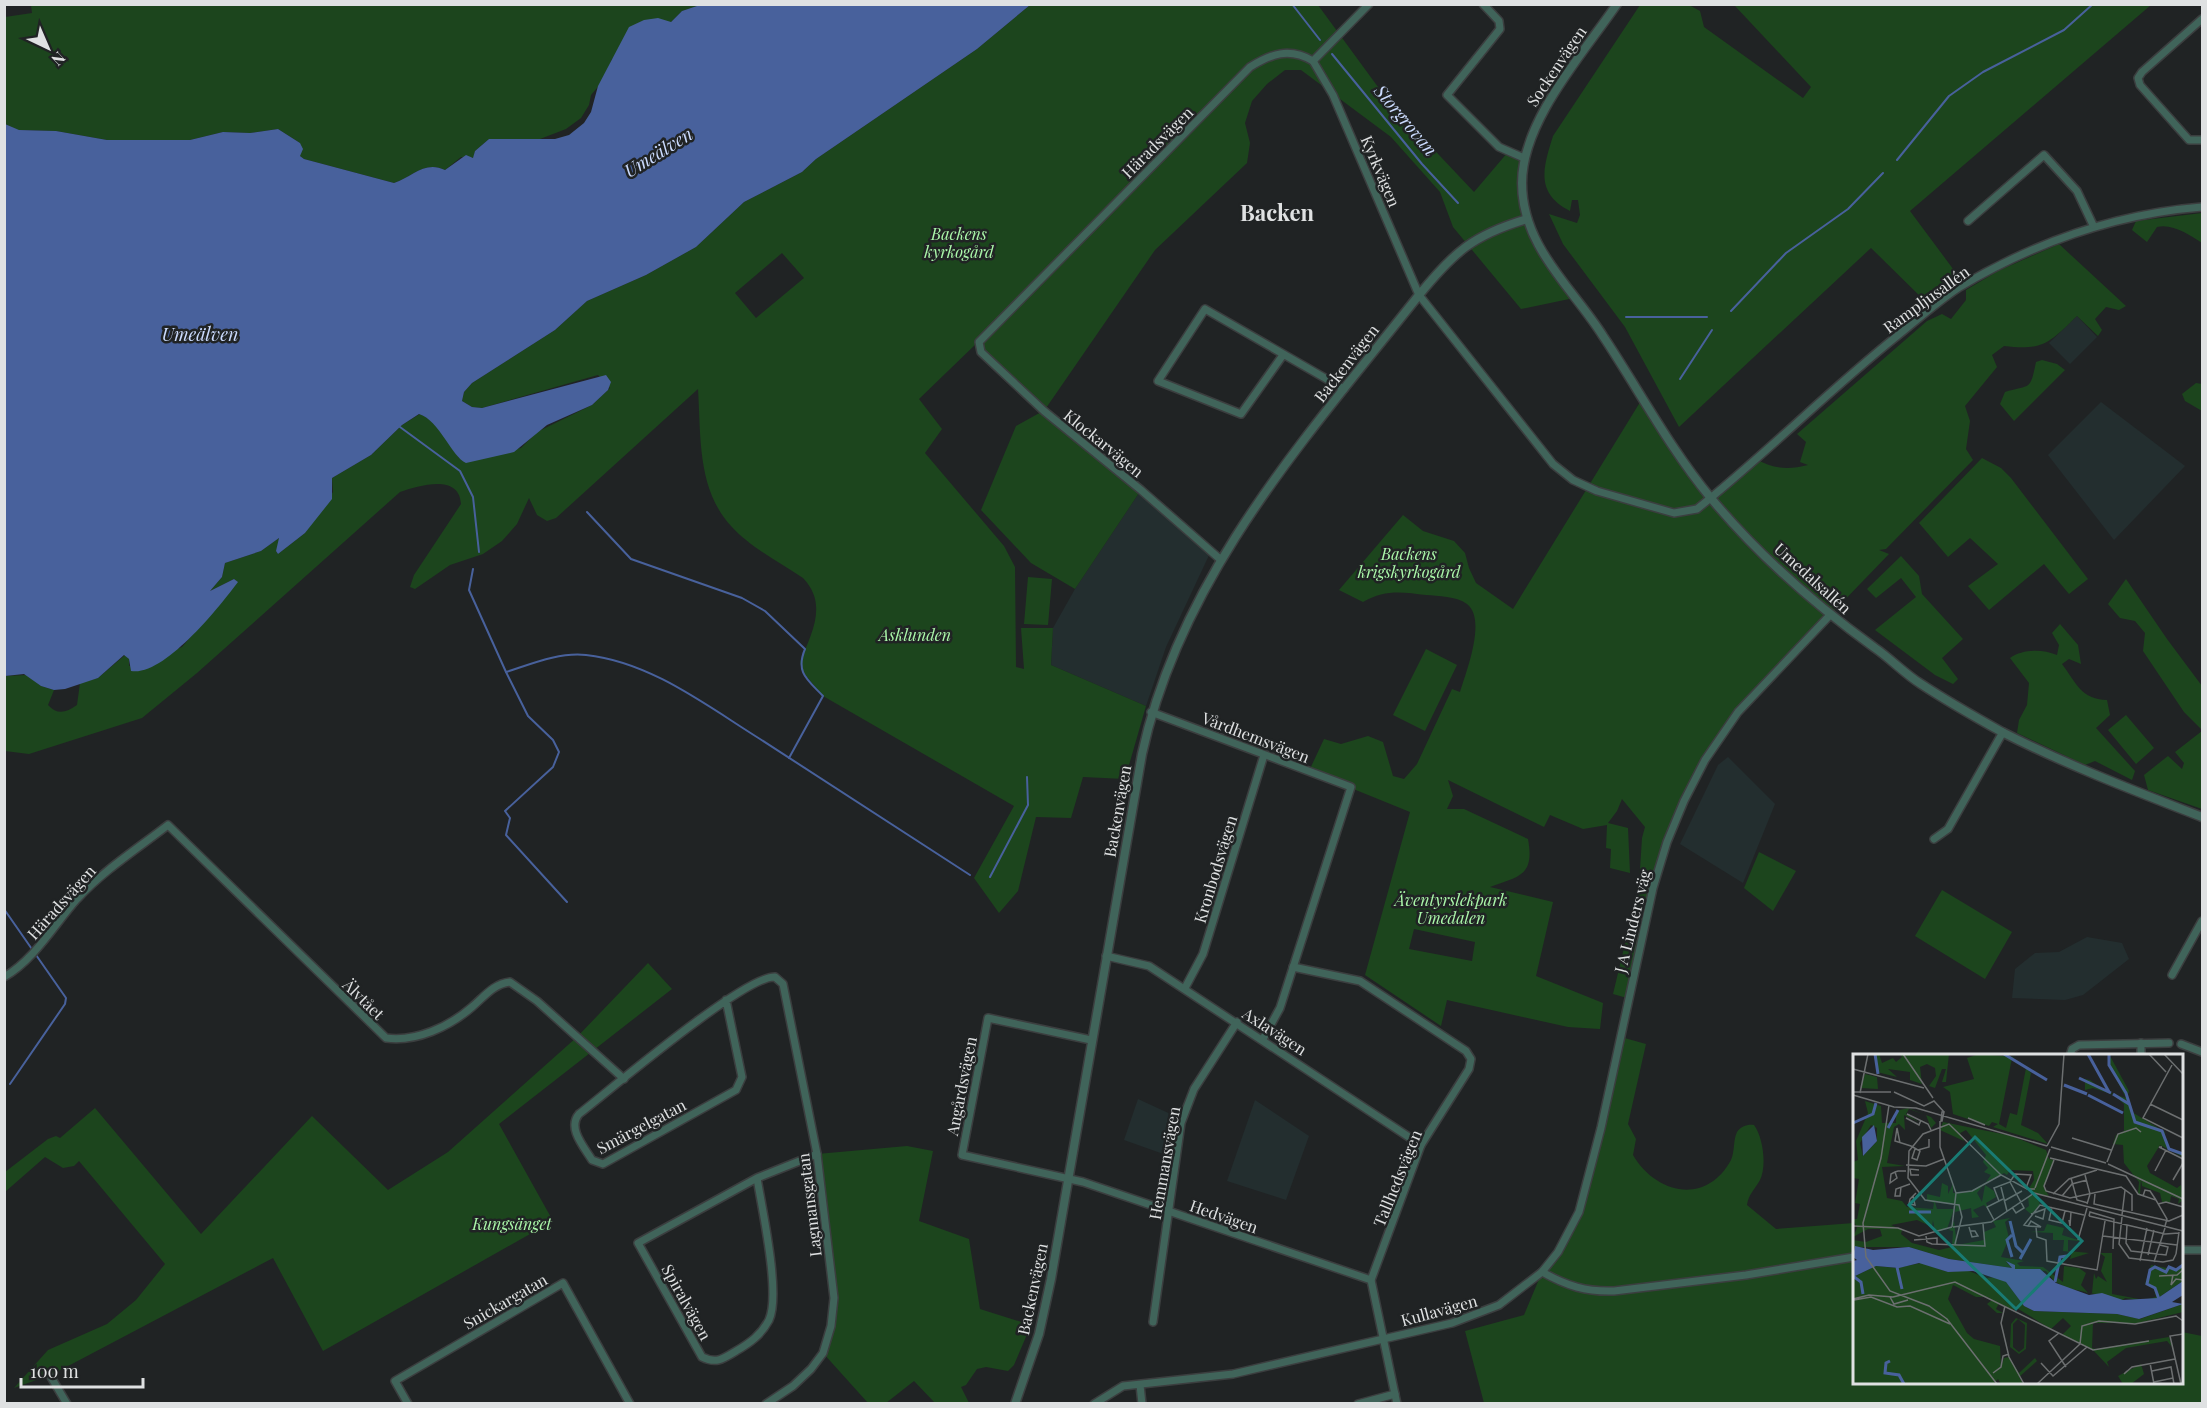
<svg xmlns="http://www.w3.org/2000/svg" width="2207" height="1408" viewBox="0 0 2207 1408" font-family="'Playfair Display',serif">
<rect width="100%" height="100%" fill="#202324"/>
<g fill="#232e2f">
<polygon points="2077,316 2097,337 2070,364 2049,343"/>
<polygon points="2101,402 2185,466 2114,540 2048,455"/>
<polygon points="1141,490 1211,551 1166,647 1146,706 1051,665 1053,628 1075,589"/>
<polygon points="1728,757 1775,804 1743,883 1680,844 1718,765"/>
<polygon points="2087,937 2122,943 2129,959 2083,995 2065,1000 2012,998 2015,969 2035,953 2059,952"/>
<polygon points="1138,1099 1177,1117 1169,1156 1124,1140"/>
<polygon points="1255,1100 1309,1136 1286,1200 1227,1181"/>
</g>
<g fill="#1c451d" fill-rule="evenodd">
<path d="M1740,4L2151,5L1910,211L1962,281L1927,303L1871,248L1679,427L1625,327L1563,244L1549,214L1577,223L1580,215L1578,200H1572L1570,211C1535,193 1543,168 1553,136L1640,5H1689L1700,11L1704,27L1803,98L1811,87L1735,6Z"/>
<path d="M31,5H703L682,11L671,22L612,59L603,81L591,95L589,105L581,118L566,129L540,139H489L475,151L474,158L461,157L445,170C425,160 412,177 394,183L304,159L300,156V143L278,129L250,133L223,132L190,140H107L56,131L18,130L5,124V17L32,13Z"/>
<path d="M1030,5H1318L1389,102L1474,192L1508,152L1524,158L1527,219L1574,298L1521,309L1453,227L1440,192L1391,137L1301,70H1285L1267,84L1252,101L1245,123L1250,143L1247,163L1155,250L1044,411L1141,490L1075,589L1031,563L981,510L1016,426L1043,411L992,364L978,342L919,399L942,429L925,453L1004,546L1015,567L1016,667L1024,669L1021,628H1053L1051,665L1146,706L1125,779L1083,777L1071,818L1036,817L1018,891L999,913L974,878L1014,806L823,696L802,671L800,662C812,633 828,604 803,578C779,562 750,547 731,526C697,489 701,436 698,389L556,518L547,521L537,515L529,498L517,524L502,541L483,554L450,565L415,589L410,587L414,575L461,504C459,473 419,486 400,492L197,673L142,718L29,754L5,751V676L27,675L41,686L54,690L48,705C57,715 66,713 77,705L80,683L98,678L125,655L129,659V666L182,647L237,582L234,579L210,591L222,577L225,563L261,551L279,538L281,540L276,551L278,554L305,533L333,492L332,478L371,455L402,425L420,414C435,420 452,444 459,458L521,448L537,432L592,405L610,388L598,375L482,408L472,407L462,401L464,392L472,383L555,330L587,301L646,275L696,247L744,202L802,172L816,159L977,49ZM782,253L804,278L756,318L735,293Z"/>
<path d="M2202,213V243C2190,235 2172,223 2157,227L2147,242L2132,230L2136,221Z"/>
<path d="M2059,244L2126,306L2119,310L2106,307L2095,319L2102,330L2098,336L2077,316C2050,342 2044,351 2004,346L1992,355L1997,367L1965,406L1970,421L1966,449L1973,460L1886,549L1879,550L1889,554L1754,694L1705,760L1667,842L1627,998L1613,994L1639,885L1642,838L1645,827L1622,799L1617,811L1608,823L1628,828L1630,873L1610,868L1611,849L1606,848L1607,825L1583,829L1550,815L1544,827L1448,780L1453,796L1447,809H1464L1528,839C1535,877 1518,876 1490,887L1553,902L1536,976L1603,1003L1600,1029L1568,1027L1447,1000L1441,1026L1365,975L1410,812L1309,771L1324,739L1341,744L1368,736L1383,742L1393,776L1404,779L1417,764L1452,689L1460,692C1466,672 1487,619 1467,604C1456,596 1438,596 1426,595C1403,592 1385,589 1363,602L1339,590L1403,515L1423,531L1454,541L1465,553L1469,568L1476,583L1513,609L1642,399L1711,498L1756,459C1774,469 1788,470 1808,465L1800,462L1806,442L1797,434L1927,321L1942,314L1951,319L1966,300V290L1998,271ZM1414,929L1475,942L1472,961L1409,949Z"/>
<path d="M2042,360L2057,364L2065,370L2014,421L2000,404L2005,392C2030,384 2030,392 2036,362Z"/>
<polygon points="2196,383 2202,384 2202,411 2185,401 2182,394"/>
<polygon points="1982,458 2001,468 2011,478 2088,579 2069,594 2044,564 1989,610 1968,586 1998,564 1970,538 1948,557 1919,523"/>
<polygon points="1901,556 1919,576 1922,594 1963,639 1942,658 1958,679 1953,684 1935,675 1875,630 1916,597 1901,578 1876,598 1867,589"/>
<polygon points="1028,577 1052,579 1048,625 1024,624"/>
<polygon points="2126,579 2167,639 2202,686 2202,730 2184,712 2143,651 2145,633 2135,621 2120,618 2108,604"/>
<path d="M2060,624L2078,645L2081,664L2069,659L2062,664C2077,684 2081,699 2107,700L2110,715L2096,728L2135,771L2132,780L2095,761L2085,765L2017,733L2019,720L2027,705L2029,683L2010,658C2023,649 2042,649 2057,655L2059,645L2052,633Z"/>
<polygon points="1426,649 1457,665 1425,731 1393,715"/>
<polygon points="2126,715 2154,748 2136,764 2108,730"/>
<polygon points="2202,731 2202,809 2148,790 2144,775 2168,756 2182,769 2184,763 2175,752"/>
<polygon points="1759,852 1796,871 1773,911 1744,888"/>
<polygon points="1942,890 2012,932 1985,979 1915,936"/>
<polygon points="648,963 672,989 499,1124 553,1221 323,1351 273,1258 53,1374 14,1388 48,1350 107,1324 136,1300 165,1264 79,1161 74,1166 63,1168 45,1157 5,1192 5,1172 48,1139 56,1136 60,1138 95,1108 201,1234 312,1116 388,1190 448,1152 577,1037"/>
<path d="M1621,1037L1646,1044L1628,1124L1636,1139L1633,1155C1656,1194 1706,1206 1731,1160C1735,1151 1733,1140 1737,1132C1741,1126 1748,1124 1754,1125C1763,1137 1767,1166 1760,1180C1755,1189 1748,1195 1747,1205L1776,1229L1854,1223V1382H2182V1332L2202,1336V1403H1484L1465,1331L1524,1315L1542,1272L1574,1225Z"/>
<polygon points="907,1146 933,1151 919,1221 969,1239 980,1309 1031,1325 1014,1365 1008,1371 986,1367 977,1369 966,1385 961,1387 969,1403 935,1403 914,1381 886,1403 868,1403 823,1353 834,1298 817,1154"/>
</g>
<path fill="#48619c" d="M703,4L1030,5L977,49L816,159L802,172L744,202L696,247L646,275L587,301L555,330L472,383L464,392L462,401L472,407L482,408L606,375L611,382L608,390L592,405L547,425L514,452L466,463C452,457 439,420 419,414L402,425L371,455L332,478V499L305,533L278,554L276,551L279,538L261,551L225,563L222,577L210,591L234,579L238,582C220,606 164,677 131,671L129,659L124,655L98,678L65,689L54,690L41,686L24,674L5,676V124L19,130L56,131L107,140H190L223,132L250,133L278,129L300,143L303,149L300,156L304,159L394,183C412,177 425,160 445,170L466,155L473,158L475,151L489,139H555L569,135L584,123L591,112L598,86L629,27L644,20L658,18L671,22L682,11Z"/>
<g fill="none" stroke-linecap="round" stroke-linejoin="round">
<g stroke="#48619c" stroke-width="2">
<polyline points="1292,4 1320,40"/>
<polyline points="1332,54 1422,164 1458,203"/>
<polyline points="1897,160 1949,96 1983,72 2064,30 2093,4"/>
<polyline points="1731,311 1786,253 1848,209 1883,173"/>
<polyline points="1626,317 1707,317"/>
<polyline points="1680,379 1712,330"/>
<polyline points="400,427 460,471 473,497 479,552"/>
<path d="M587,512L631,559L742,598L765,611L805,649C795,673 808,680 823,696L789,758"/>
<polyline points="473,569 469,590 506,672 528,716 553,740 559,752 553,767 505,811 510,818 506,835 567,902"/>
<path d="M506,672C531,664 559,652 586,655C651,662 707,706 760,739C830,784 900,829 970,875"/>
<polyline points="990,877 1028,805 1027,777"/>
<polyline points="4,909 66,998 65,1004 10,1084"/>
</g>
<defs>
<g id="minor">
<polyline points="1483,4 1499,21 1500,29 1447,95 1499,147 1524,158"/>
<polyline points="2202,19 2142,72 2138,78 2140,85 2189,140 2202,140"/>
<path d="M1313,61L1333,95L1419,295L1553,464L1573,480L1597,491L1674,513L1697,509C1766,454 1828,391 1897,336C1917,320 1937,302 1958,288C2035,242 2114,214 2202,207"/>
<polyline points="1968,221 2044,155 2077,191 2093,225"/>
<polyline points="1283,355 1241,414 1158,381 1205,309 1344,389"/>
<path d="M1221,560L1141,490L1044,411L981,352L979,342L1250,67C1271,54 1289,47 1313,61L1369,4"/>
<polyline points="1151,712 1351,787 1280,1008 1263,1039"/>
<polyline points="1934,839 1948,829 2003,732"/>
<polyline points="1106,956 1149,966 1421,1145"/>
<polyline points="1293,967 1360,981 1466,1051 1471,1059 1469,1069 1421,1145 1371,1280 1397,1404"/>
<polyline points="2172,975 2202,921"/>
<path d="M4,977C35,959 54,925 77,899C104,870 137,849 168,825L386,1038C416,1042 449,1027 472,1007C484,997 493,984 510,982L537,1001L624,1079"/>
<polyline points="1185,988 1203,954 1264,755"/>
<path d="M726,1000L742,1077L736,1090L603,1164L592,1160C584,1147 567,1128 579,1114C610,1090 745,975 775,977L783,984L817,1154L834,1298L831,1326L823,1353L811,1369L793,1386L766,1404"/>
<polyline points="1091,1040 988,1018 962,1155 1083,1182 1371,1280"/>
<polyline points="2141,1043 2141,1056"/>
<polyline points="2181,1044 2202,1052"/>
<polyline points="2070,1056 2072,1049 2079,1045 2169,1043"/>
<path d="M757,1178L638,1243L702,1357C716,1364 723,1359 736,1351C750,1343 761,1335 769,1320C781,1294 762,1209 757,1178L817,1154"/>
<polyline points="2182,1250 2202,1250"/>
<path d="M1542,1272C1567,1286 1586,1292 1614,1291L1746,1275L1854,1257"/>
<polyline points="1153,1322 1181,1123 1194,1089 1237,1022"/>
<polyline points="51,1377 67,1404"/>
<polyline points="1140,1385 1142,1404"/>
<polyline points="408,1404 395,1381 563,1283 630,1404"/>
<polyline points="1094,1404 1123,1386 1233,1374 1452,1323 1499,1305 1542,1272 1558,1252 1579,1212 1601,1128 1653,888 1667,842 1684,801 1705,760 1738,712 1830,615"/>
<polyline points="1358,1404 1395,1394"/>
</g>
<g id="tertiary">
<path d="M1617,4C1582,55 1522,121 1522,183C1522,247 1572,287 1603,336C1639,390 1669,447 1710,497C1758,555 1814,604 1875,648C1891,659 1905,674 1921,684C1947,701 1975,717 2002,732C2067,765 2135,791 2202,817"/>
<path d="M1015,1404L1039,1334L1051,1279L1142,754C1181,574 1308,435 1419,295C1454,252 1473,235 1527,219"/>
</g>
</defs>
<use href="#minor" stroke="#3b3e3f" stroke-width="10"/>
<use href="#tertiary" stroke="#3b3e3f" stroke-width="11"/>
<use href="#minor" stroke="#40645a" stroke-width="7"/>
<use href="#tertiary" stroke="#40645a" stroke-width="8"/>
</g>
<g text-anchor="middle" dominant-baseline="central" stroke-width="5" stroke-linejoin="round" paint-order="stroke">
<g font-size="16" fill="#dfe1e2" stroke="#202324">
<text transform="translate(1556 66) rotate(-56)">Sockenvägen</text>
<text transform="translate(1157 142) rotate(-45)">Häradsvägen</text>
<text transform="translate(1381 171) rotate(67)">Kyrkvägen</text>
<text transform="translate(1926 299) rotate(-36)">Rampljusallén</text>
<text transform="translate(1346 363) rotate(-52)">Backenvägen</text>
<text transform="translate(1104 443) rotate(39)">Klockarvägen</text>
<text transform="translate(1813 578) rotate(42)">Umedalsallén</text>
<text transform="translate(1256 737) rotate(21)">Vårdhemsvägen</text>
<text transform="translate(1117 811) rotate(-80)">Backenvägen</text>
<text transform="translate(1215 869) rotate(-73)">Kronbodsvägen</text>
<text transform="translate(61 902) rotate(-48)">Häradsvägen</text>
<text transform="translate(1632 921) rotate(-76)">J A Linders väg</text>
<text transform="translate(364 999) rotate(44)">Älvtået</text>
<text transform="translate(1275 1031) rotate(33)">Axlavägen</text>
<text transform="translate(961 1086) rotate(-79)">Angårdsvägen</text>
<text transform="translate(641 1126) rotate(-28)">Smärgelgatan</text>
<text transform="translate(1164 1163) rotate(-80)">Hemmansvägen</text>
<text transform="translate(1397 1178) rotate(-68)">Tallhedsvägen</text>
<text transform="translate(809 1205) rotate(-97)">Lagmansgatan</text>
<text transform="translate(1224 1216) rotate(19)">Hedvägen</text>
<text transform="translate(1032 1289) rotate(-78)">Backenvägen</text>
<text transform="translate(505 1301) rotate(-30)">Snickargatan</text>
<text transform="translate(687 1302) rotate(61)">Spiralvägen</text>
<text transform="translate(1439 1310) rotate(-15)">Kullavägen</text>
</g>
<g font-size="16" font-style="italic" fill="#abf8aa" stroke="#202324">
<text x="959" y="233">Backens<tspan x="959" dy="18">kyrkogård</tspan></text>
<text x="1409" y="553">Backens<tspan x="1409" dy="18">krigskyrkogård</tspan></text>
<text x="915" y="634">Asklunden</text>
<text x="1451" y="899">Äventyrslekpark<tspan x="1451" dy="18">Umedalen</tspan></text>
<text x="512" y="1223">Kungsänget</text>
</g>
<g font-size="18" font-style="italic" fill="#cbdbfe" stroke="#202324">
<text transform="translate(1406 120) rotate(50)">Storgrovan</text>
<text transform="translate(658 152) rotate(-32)">Umeälven</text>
<text x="200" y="334">Umeälven</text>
</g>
<g font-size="22" font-weight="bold" fill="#dfe1e2" stroke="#202324">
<text x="1277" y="212">Backen</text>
</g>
</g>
<g transform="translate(1853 1054)">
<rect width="330" height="330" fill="#202324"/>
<path d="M26,0L29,9L40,4L43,8L49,3L47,0H96L93,28H89L93,15H89L82,34L76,32L83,22L82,14L74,10L67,13L69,30L57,26V18L35,15L44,23L24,18L21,1ZM126,0L162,3L159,4L146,70L153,74L157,59L164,61L173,14L178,19L168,71L185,79L195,90L140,73L145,70L139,68L136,72L100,60L97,38L90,33L121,25L114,4ZM256,0L276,37L274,43L279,58L312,78L311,86L316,95L330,99V103L307,91L294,112L297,119L324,134L328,131L330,146L325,150L326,145L318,142L317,148H309L307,139L289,132L288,125L287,141L285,140L286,128L271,109L270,91L260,90L263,81L271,77V50L261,41L240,34L232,36V26L226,24L237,26L251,37L273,44L256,11ZM12,20L24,23L25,35L8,34ZM12,47L28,52L29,69H43V57L55,54L78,63L83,69L78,74L73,61L56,55L53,60L66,68L51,61L52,76L46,70L41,73L34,109L52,112L29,113L34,144L49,147L54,153L80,155L81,149L74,146V140L87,143L89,129L95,132V140L100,130V139L116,138L131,130L124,139L129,148L132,131L141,137L143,143L133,149L136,156L131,151L120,156L126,163L119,164L118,154L102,158L103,150L82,148L84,155H101L94,175L82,178L80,166L79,173L64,166L38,171L49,176L48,180L59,189L86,196L99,193L100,177L96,176L101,167L104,191L131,186V178L143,173L140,167L157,164L152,168L156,184L148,203L171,207L164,209L167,212L190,213L210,228L211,212L226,214L233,219L228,231L235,239H239L241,219L243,225L245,222L254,228L248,217L252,203L247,199H259V240L291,246L303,243L301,235L292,230L298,211L324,216L330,209V227L305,244L291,247L272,244L270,246L214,234L201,227L193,217L162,215V211L153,208L159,214L96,205L56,193H0V186L13,188L29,182L27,175H15L0,183L4,174L0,165H4L7,150L2,149L6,125L0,124V108L5,106L3,87L15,59ZM18,71L24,74V87L10,102L7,89ZM90,68L159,82L193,96L196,105L201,106L191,134L196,142L184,140L187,151L178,160L172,155L176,152L175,142L182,141L175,136L181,126L180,117L157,116L154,121L151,119L133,128L138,121L131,118L135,114L130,108L133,101L113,76L107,79L111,87L87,76ZM194,170L211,174L209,181L228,187L215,186V197L236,199L217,205L219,198L210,197L211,186H200V179L177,178L191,177ZM68,209L95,218L113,216L134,224L143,223L153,228L171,252L181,257L264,260L287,265L330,250V258L285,269H240L239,294L243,295L316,283L319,293L314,287L273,294L254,308L256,313L240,296L209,281L218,272L210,264L198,275L162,253L160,256L146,249L143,255L150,259H144L134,250L139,246L135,243H123L100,231L95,245L114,279L121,285L147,292L148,314L151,304L156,303L166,319L182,304L184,307L166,323L171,330H148L145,325L140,330H0V223L23,212L44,214ZM163,264L174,269L173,295L166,300L157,293L158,270ZM165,265L172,271L171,294L166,298L160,293V270ZM288,310L291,320L278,330H270L265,322Z" fill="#1c451d" fill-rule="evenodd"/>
<path d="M21,71L24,87L10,102L9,83ZM2,192L20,196L56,193L96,205L159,214L153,207L162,211V215H187L203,229L236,241L249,239L270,246L305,244L330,227V241L319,248L330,250L286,265L264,260L181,257L171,252L153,228L120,217L95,218L66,209L46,214L23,212L0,223V207L4,206L0,203Z" fill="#48619c"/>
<path fill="none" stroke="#48619c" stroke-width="3" d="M22,0L25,20M151,0L194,26M235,0L256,38M256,0V11L273,39L282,68L309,77L316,95L330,100M226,24L258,39M211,31L234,40M260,40L276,50M235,41L270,59M0,69L20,60L23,49M35,74L45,56M56,158H78M157,167L163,192L170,199M159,203L154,186L159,181M167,205L178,185M44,213L49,235M0,222L8,228L10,240M202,228L207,203L214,202M307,248L302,234L294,230L297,216L302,213L313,218L316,213L323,216L330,211M37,307L33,309L32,319L46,321L51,330"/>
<path fill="none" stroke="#6c6f70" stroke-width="1.5" d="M50,0L80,44M296,0L313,18M311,0L330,20M319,11L290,64L330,84M0,15L71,34M0,38H38M41,38L71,52L81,47L91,58M7,39L15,0M0,41L41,53L63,54L194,92M297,50L330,66M36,51L28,104L10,169L13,203L37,237L76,252L94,265L144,330M91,58L89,67H88L89,58ZM54,60L75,70L78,76M53,64L66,71L68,66M115,64L132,71M87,67V93L103,139L99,173M219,84L258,96M47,89L44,74L42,87L58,92M58,92L67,97L64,106L59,104L62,95M194,92L206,70L211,0M198,93L253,109M309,93H306L330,105M65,96L76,93V85M197,104L273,122L285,140L303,146L314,165L312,172M201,106L191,132L193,137L217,144L268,133L279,141V157M254,108L265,80L283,74L288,78M255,110L330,145M53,111L73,112L91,105M66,116L57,115L58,121H66M302,117L313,96M42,118L44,124L37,129L38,120L42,118L45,117H53M232,121L237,140L234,150M218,124L224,146L235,149M320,126L330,109M157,128L171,154L163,159L159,153M48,133L47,142H42L43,135L57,130M148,133L154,157M182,134L197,95M103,139L119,137L148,121M181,139L330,177M200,140L216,125L244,116M242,140L241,150L258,154L316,167L330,161M60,142L62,151L56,150L57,145L63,139M209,142L219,130L234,126M290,142L292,136L297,137L303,146M146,147L141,134L157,128L162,120L178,121L173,134M151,147L169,137M305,150L313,148L330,153M199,153L196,166L209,169L212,157M178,160L192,155L190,165L182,162M269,161L272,136M236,162L312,180L326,179M236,162L237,158L261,165L260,195M269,163L266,190L276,204L310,208L320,206L323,200M141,166L134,153L150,145M216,166L217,172L218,158M274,171L273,189L278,197L313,201L315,193L307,191M0,172L45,174L66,182L99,173M175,172L178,167L188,173L175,172L171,171L187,151L231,161M100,173L138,168L181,139M116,173L119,183L125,182L122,177H117M183,173L184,183L193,186L194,207L244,216L252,167M73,182L74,188L79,190L132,192L130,170M250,182L324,191M61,186L84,184V190M225,186L234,154M102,190L109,163L106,151L72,146L55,124L56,97L70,80L96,70L148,121L174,135H182M323,200L326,178M295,201L301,176M287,207L294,174M301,208L312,174M320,221L318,231L323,225L330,226M306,222L324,221L330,216M37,243L41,250L55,246M0,245L16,241L40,243L102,228L240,296L296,287M1,246L18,243L44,253L57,252L97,270M152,252L148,269L156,303L171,330M206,279L196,287L213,313M227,290L229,272L246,267L282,270L323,262L330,267M188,309L200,322L234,293M297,309L301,330M274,317L271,320L279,313L322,305M299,317L318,313L321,330M140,319L148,313L150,302L156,300M301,328L320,324M184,330L227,290M328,330L317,282L330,280"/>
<path fill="#197b74" fill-opacity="0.15" stroke="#197b74" stroke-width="3" d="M122,83L229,187L163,255L56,151Z"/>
<rect width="330" height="330" fill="none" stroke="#dfe1e2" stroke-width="3"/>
</g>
<rect width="2207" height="1408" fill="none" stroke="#dfe1e2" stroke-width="12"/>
<g transform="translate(48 48) rotate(136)" stroke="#202324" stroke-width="4.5" paint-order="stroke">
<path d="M0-4.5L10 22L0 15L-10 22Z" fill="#dfe1e2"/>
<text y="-9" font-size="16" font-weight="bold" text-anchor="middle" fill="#dfe1e2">N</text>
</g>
<path d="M21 1378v9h122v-9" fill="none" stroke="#dfe1e2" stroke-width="3"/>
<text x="30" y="1378" font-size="18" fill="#dfe1e2" stroke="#202324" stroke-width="4.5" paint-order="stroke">100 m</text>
</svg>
